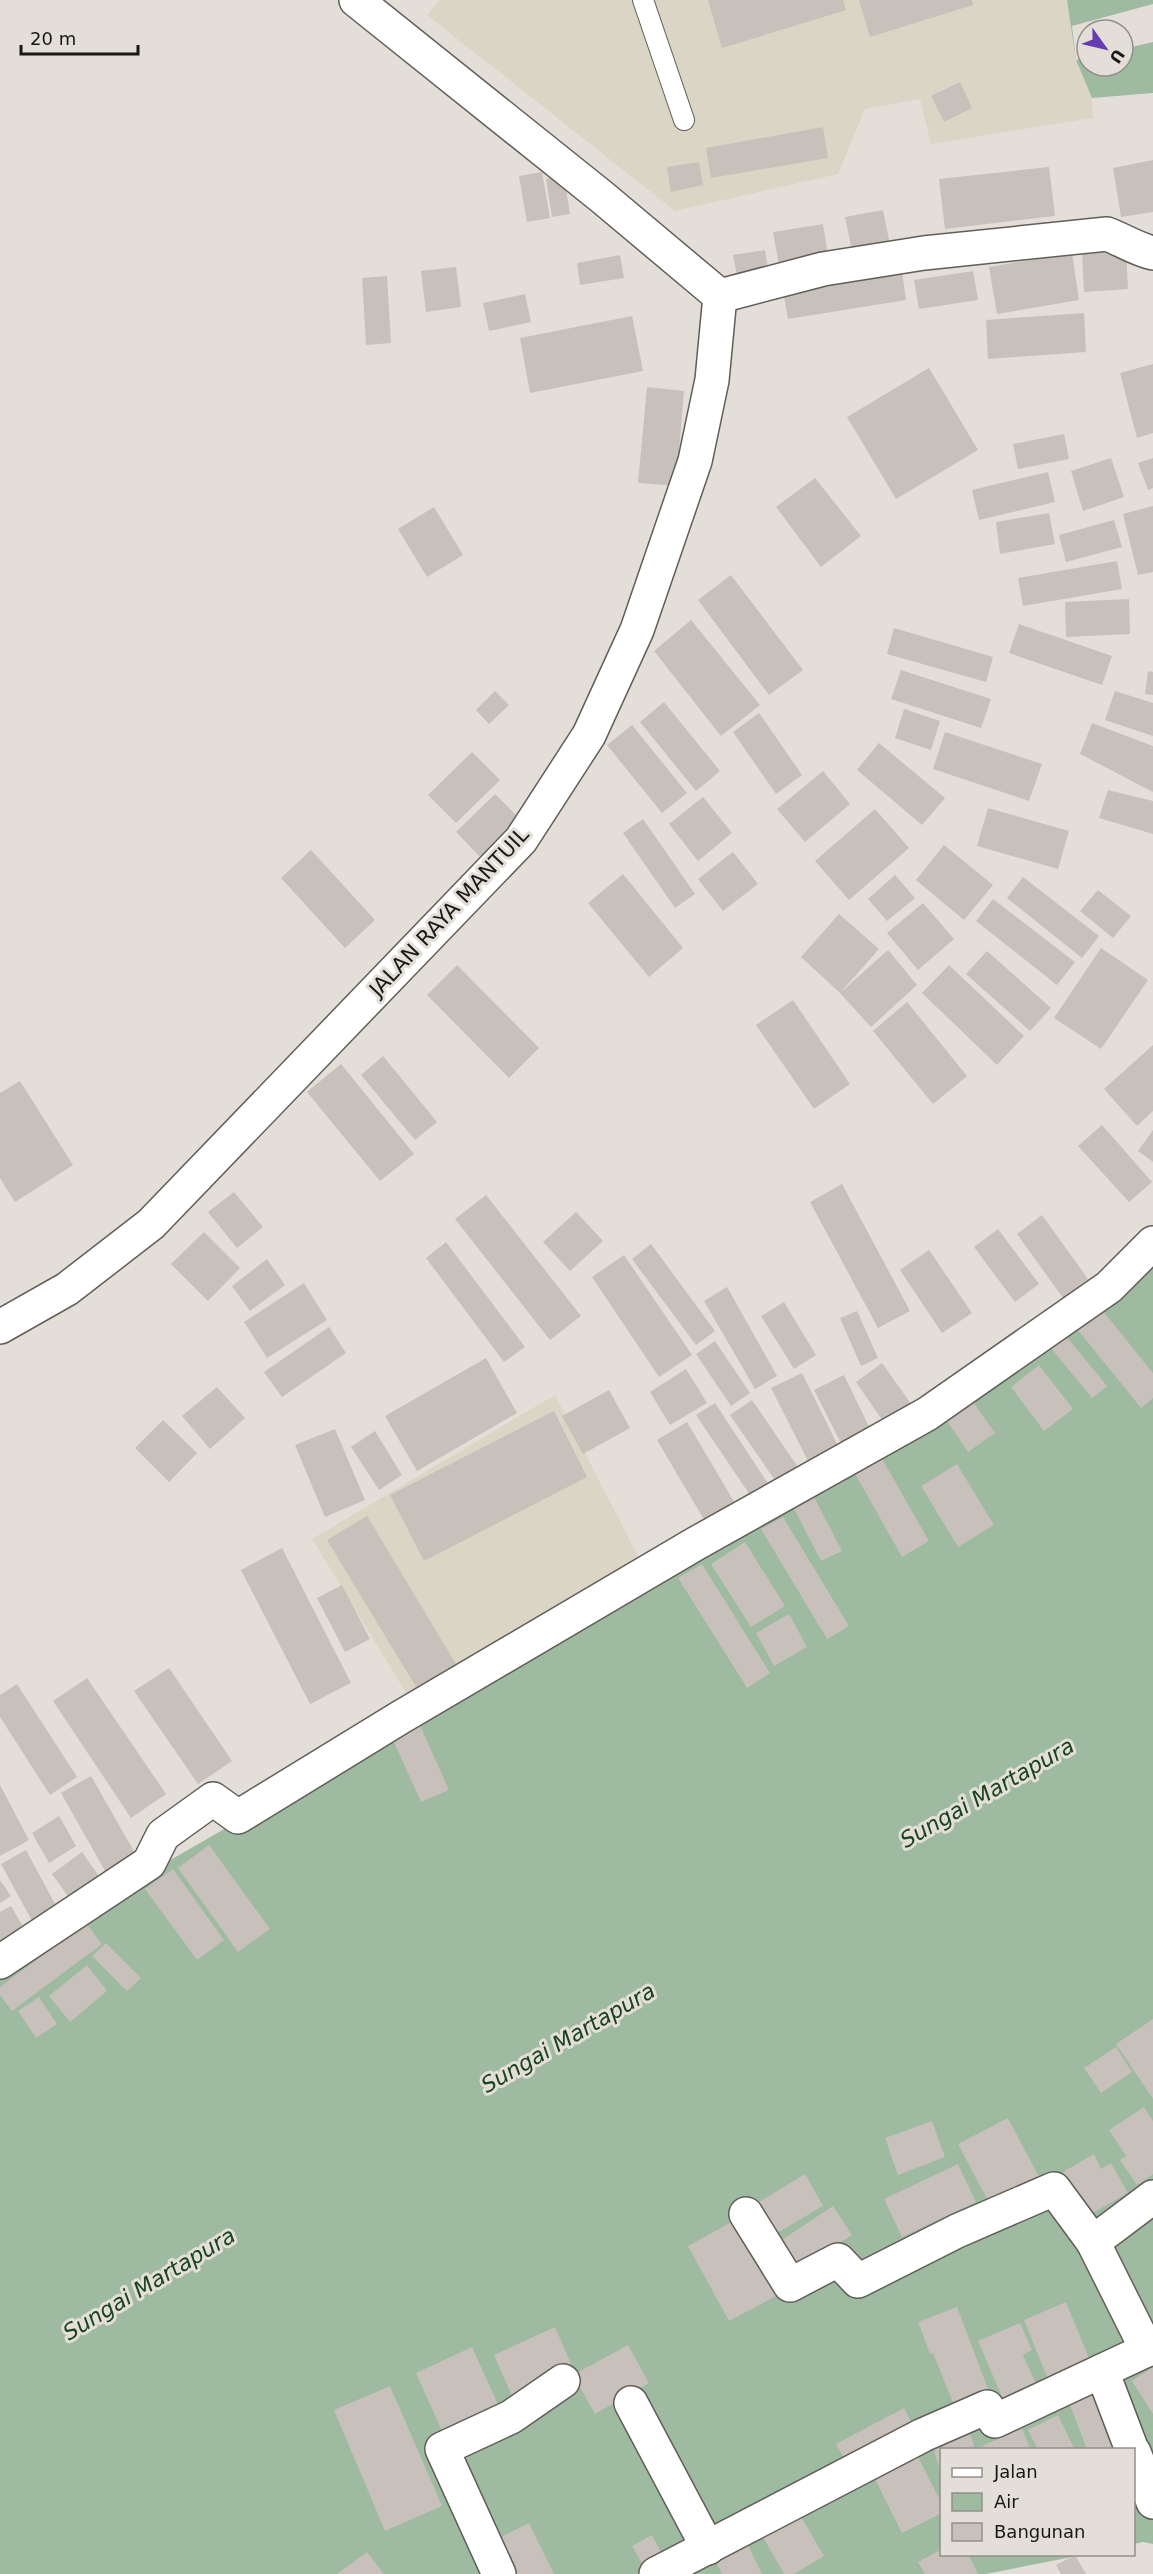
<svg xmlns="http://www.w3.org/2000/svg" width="1153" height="2574" viewBox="0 0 1153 2574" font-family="'DejaVu Sans',sans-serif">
<rect width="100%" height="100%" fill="#e3dfd8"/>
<g fill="#dbd5c6">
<polygon points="440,0 1067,0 1072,25 1153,4 1153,42 1123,30 1087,30 1076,61 1092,98 1093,118 931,144 920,99 865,109 838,174 675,211 427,15"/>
<polygon points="555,1395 641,1562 413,1704 312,1539"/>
</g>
<g fill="#9ebaa0" fill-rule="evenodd">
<path d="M1067,0H1153V93L1092,98L1076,60ZM1087,30H1123V66H1087Z"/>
<polygon points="1153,1266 1153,2544 1143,2542 1134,2544 1134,2450 942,2450 942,2554 1082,2555 986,2574 0,2574 0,1970 146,1874 508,1666"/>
</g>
<polygon fill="#e3dfd8" points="1153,4 1153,42 1123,49 1123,30 1087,30 1087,58 1076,60 1072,26"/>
<g fill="#c7c0bb">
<polygon points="708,0 843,0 846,10 722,48"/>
<polygon points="859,0 972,0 973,5 870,37"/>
<polygon points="960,82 972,108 944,122 931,96"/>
<polygon points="823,127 828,158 711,178 706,148"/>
<polygon points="1153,160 1153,212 1121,217 1113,168"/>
<polygon points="699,162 703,185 671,192 667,167"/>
<polygon points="1049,167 1055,216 945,229 939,179"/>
<polygon points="542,172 550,218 527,222 519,176"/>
<polygon points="564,176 570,214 552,217 546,179"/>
<polygon points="883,210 890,245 852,251 845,217"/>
<polygon points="823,224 829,262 780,270 773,232"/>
<polygon points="1126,249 1128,289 1084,292 1082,252"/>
<polygon points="765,250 770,280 739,285 733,255"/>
<polygon points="1072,253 1079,300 997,314 989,267"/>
<polygon points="620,255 624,278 580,285 577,263"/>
<polygon points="456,267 461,307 426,312 421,271"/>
<polygon points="973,271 978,300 919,309 914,280"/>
<polygon points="902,272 906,300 788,319 783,291"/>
<polygon points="387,276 391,343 366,345 362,278"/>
<polygon points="525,294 531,322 489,331 483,303"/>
<polygon points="1084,313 1086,352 988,359 986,320"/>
<polygon points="632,316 643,371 530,393 520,338"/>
<polygon points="1153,364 1153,433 1137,438 1120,373"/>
<polygon points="929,368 978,450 896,499 847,417"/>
<polygon points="647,387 684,391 676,486 638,483"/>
<polygon points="1064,434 1069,459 1018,469 1013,444"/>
<polygon points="1111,458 1124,497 1083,511 1071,471"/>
<polygon points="1153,458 1153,488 1148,490 1138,463"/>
<polygon points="1048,472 1055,502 979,520 972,490"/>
<polygon points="815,478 861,536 821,567 776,507"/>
<polygon points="1153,506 1153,572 1138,575 1123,514"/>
<polygon points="434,507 463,555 427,577 398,529"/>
<polygon points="1049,513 1055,544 1000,554 996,522"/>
<polygon points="1114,520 1122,547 1066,562 1059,535"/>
<polygon points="1117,561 1122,589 1023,606 1018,578"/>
<polygon points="731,575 803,670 769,695 698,600"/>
<polygon points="1129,599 1130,634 1066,637 1065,602"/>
<polygon points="691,620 760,705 721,736 654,651"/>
<polygon points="1019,624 1112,656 1102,685 1009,653"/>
<polygon points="894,628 993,657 986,682 887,654"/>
<polygon points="901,670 991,699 981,728 891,699"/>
<polygon points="1148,671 1153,672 1153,695 1145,694"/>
<polygon points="495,691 509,705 489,724 476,710"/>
<polygon points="1115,691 1153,703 1153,736 1105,720"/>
<polygon points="664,702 720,771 696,791 640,722"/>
<polygon points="904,709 940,721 931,750 895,738"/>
<polygon points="759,713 802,775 776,794 733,732"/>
<polygon points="1092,723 1153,746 1153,792 1080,754"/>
<polygon points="632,725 687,793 662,813 607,745"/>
<polygon points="945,732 1042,764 1029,801 933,769"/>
<polygon points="879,743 945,798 922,825 857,770"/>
<polygon points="472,752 500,780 456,823 428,795"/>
<polygon points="823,771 850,804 805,842 777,809"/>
<polygon points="1108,790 1153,801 1153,834 1099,818"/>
<polygon points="495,794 525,824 486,863 456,832"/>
<polygon points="703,797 732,833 698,861 669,824"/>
<polygon points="988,808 1069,831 1058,869 977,846"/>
<polygon points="875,809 909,848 849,900 815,861"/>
<polygon points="643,819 695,894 675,908 623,833"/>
<polygon points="944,845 993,885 964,920 916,880"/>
<polygon points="311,850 375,920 345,948 281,878"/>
<polygon points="733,852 758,884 723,911 698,879"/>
<polygon points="623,874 683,948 649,977 588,903"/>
<polygon points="895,875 915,898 887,921 868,899"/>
<polygon points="1023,877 1099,936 1082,958 1007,898"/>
<polygon points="1098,890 1131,916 1113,938 1080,911"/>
<polygon points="993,899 1075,962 1057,985 976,921"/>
<polygon points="923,903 954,939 918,970 887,933"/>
<polygon points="839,914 879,949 840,993 801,957"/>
<polygon points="1101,948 1148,980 1101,1049 1054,1018"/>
<polygon points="888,950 917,985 871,1027 840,993"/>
<polygon points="987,951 1051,1008 1030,1031 966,974"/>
<polygon points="457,965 539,1048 509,1078 427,995"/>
<polygon points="949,965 1024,1036 997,1065 922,993"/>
<polygon points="793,1000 850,1084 814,1109 756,1025"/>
<polygon points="907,1002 967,1076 933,1104 873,1031"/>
<polygon points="1153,1045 1153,1111 1137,1126 1104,1089"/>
<polygon points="383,1056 437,1122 415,1140 361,1075"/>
<polygon points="341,1064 414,1154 380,1181 307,1092"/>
<polygon points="20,1081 73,1165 15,1202 0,1178 0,1093"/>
<polygon points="1102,1125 1152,1182 1129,1202 1078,1146"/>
<polygon points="1153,1130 1153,1162 1138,1151"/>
<polygon points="842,1184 910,1311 878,1328 810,1202"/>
<polygon points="234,1192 263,1227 237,1248 208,1212"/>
<polygon points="486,1195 581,1316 550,1340 455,1219"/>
<polygon points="576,1212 603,1241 570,1271 543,1242"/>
<polygon points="1042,1215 1088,1279 1063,1298 1017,1234"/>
<polygon points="998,1229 1039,1284 1015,1302 974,1247"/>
<polygon points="204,1232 240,1268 208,1301 171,1264"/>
<polygon points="446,1242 525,1347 504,1362 426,1258"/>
<polygon points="651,1244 715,1331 696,1345 632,1259"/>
<polygon points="929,1250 972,1313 942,1333 900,1270"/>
<polygon points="624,1255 692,1355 659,1377 592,1277"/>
<polygon points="267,1259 285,1285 250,1311 232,1286"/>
<polygon points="304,1283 327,1320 267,1358 244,1322"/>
<polygon points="727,1287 777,1376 755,1389 704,1301"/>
<polygon points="784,1302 816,1355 794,1369 761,1316"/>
<polygon points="1098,1305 1153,1373 1153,1398 1141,1408 1073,1324"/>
<polygon points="857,1311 878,1358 861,1366 840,1318"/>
<polygon points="329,1327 346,1353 282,1397 264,1372"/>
<polygon points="1066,1336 1107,1386 1092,1398 1051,1348"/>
<polygon points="715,1341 750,1393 731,1406 696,1354"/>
<polygon points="486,1358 517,1413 417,1471 385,1416"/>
<polygon points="882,1363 914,1408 887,1427 856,1382"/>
<polygon points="1039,1365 1073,1409 1044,1431 1011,1387"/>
<polygon points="686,1369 707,1403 670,1425 650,1392"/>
<polygon points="802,1373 839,1448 809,1463 771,1388"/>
<polygon points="844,1375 872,1433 843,1447 814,1390"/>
<polygon points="217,1387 245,1418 210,1449 182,1416"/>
<polygon points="609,1390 630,1428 583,1454 562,1416"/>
<polygon points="970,1397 995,1433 968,1452 943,1415"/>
<polygon points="752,1400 802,1473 781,1489 730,1415"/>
<polygon points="715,1403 771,1488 754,1501 696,1415"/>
<polygon points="554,1411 587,1477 424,1561 390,1495"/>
<polygon points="163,1420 197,1453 169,1482 135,1448"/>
<polygon points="687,1422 739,1510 709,1528 657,1440"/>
<polygon points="335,1429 365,1500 325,1517 295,1445"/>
<polygon points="375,1431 402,1475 379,1490 351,1447"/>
<polygon points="881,1457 929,1541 902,1557 854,1472"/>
<polygon points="957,1464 994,1525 958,1547 921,1486"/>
<polygon points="814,1497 842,1551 821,1561 793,1507"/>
<polygon points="367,1516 460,1671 421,1695 327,1540"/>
<polygon points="783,1517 849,1626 827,1639 761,1529"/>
<polygon points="745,1542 785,1606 751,1627 711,1564"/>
<polygon points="282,1548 351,1683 310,1704 241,1570"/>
<polygon points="702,1564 770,1673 747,1688 678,1578"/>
<polygon points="342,1585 370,1639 345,1652 317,1598"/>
<polygon points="789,1614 807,1647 774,1666 756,1633"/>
<polygon points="169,1668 232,1761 198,1784 134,1691"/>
<polygon points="87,1678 166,1794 131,1818 53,1701"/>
<polygon points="17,1684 77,1777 50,1795 0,1717 0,1695"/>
<polygon points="420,1725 449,1790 421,1802 392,1738"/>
<polygon points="91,1776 139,1860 109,1878 61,1793"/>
<polygon points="0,1785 29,1840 0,1856"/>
<polygon points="59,1816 76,1846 49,1863 32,1833"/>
<polygon points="209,1845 270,1929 238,1952 178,1868"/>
<polygon points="26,1850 62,1917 37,1930 1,1864"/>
<polygon points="82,1852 103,1882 73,1903 52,1874"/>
<polygon points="173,1869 224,1940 197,1960 145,1889"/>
<polygon points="0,1880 11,1896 0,1903"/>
<polygon points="11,1906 28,1935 0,1952 0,1912"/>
<polygon points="86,1923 102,1944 12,2011 0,1995 0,1987"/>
<polygon points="106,1943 141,1978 127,1991 92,1956"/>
<polygon points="87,1965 107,1991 70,2022 49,1996"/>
<polygon points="39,1997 57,2024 36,2038 18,2011"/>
<polygon points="1153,2019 1153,2099 1116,2044"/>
<polygon points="1116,2047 1132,2072 1101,2093 1084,2068"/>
<polygon points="1144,2107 1153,2121 1153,2174 1137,2185 1120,2160 1126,2156 1109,2130"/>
<polygon points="1008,2118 1040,2179 990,2205 958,2144"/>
<polygon points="932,2121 945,2157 898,2175 885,2138"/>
<polygon points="1094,2154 1101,2169 1111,2163 1128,2193 1080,2220 1056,2176"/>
<polygon points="958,2164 976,2202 902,2237 884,2199"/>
<polygon points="805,2174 823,2206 772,2236 754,2205"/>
<polygon points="833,2206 852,2235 792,2274 774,2245"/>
<polygon points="735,2220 776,2296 729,2321 688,2246"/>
<polygon points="1066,2302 1094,2370 1051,2387 1024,2320"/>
<polygon points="957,2307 990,2394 955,2408 933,2353 930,2354 918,2322"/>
<polygon points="1020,2323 1032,2350 1023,2355 1038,2388 1005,2404 978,2341"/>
<polygon points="555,2327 573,2368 512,2396 494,2355"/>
<polygon points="628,2345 649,2383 595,2414 573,2375"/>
<polygon points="472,2347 502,2413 445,2438 416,2373"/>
<polygon points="1153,2367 1153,2414 1132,2381"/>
<polygon points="390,2386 442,2506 385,2531 334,2410"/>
<polygon points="1095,2391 1117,2450 1087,2450 1069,2402"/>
<polygon points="904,2408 916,2431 849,2467 836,2444"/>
<polygon points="1058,2415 1075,2450 1038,2450 1028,2430"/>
<polygon points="969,2428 975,2449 1022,2429 1031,2450 942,2450 941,2474 931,2440"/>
<polygon points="915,2451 942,2504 942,2513 902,2533 872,2473"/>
<polygon points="796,2508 824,2556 794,2574 784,2574 759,2530"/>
<polygon points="529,2523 554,2574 514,2574 497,2539"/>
<polygon points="652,2535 662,2554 643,2565 632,2546"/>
<polygon points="748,2545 762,2574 722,2574 715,2560"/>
<polygon points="942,2549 942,2554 968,2554 978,2574 925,2574 918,2562"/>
<polygon points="367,2552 384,2574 337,2574"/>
<polygon points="1075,2555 1086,2574 1061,2574 1056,2565"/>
</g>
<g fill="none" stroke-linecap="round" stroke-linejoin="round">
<defs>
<polyline id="lane" points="643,0 684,120"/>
<g id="street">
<path d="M720,296L823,269L924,253L1107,234C1123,240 1136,249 1153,253"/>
<polyline points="0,1962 149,1863 163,1835 213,1799 238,1817 401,1717 695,1544 927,1414 1109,1287 1153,1243"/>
<polyline points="746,2214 790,2285 838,2260 858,2281 957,2231 1054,2189 1093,2242"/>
<polyline points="1147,2350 1093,2242 1153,2197"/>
<polyline points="1102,2371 1132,2450"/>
<polyline points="631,2403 708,2548"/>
<polyline points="1134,2452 1153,2502"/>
<polyline points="499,2574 442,2449 511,2417 563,2381"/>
<polyline points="656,2574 923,2435 987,2407 995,2421 1153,2347"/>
</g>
<polyline id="secondary" points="0,1327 67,1289 151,1224 521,840 589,735 637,630 695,461 712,380 720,296 602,197 356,0"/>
</defs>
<use href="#lane" stroke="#615e58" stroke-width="22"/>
<use href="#street" stroke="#615e58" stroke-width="36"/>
<use href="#secondary" stroke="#615e58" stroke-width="36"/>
<use href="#lane" stroke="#fff" stroke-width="20"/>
<use href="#street" stroke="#fff" stroke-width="33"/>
<use href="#secondary" stroke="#fff" stroke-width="33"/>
</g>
<g text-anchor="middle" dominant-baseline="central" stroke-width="6" stroke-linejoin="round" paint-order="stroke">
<g font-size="21" fill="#191815" stroke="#e3dfd8">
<text transform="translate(449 912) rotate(-47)">JALAN RAYA MANTUIL</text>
</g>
<g font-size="22" font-style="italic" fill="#19431f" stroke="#e3dfd8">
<text transform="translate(987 1793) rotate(-30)">Sungai Martapura</text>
<text transform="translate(568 2038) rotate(-30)">Sungai Martapura</text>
<text transform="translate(149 2284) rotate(-31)">Sungai Martapura</text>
</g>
</g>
<rect x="940" y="2448" width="195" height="108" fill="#e3dfd8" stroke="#928f8a" stroke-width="1.5"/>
<rect x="952" y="2468" width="30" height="9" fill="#ffffff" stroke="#928f8a" stroke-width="1.5"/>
<text x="994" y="2478" font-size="18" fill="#191815">Jalan</text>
<rect x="952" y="2493" width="30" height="18" fill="#9ebaa0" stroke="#928f8a" stroke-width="1.5"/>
<text x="994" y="2508" font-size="18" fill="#191815">Air</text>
<rect x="952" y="2523" width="30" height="18" fill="#c7c0bb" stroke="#928f8a" stroke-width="1.5"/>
<text x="994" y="2538" font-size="18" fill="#191815">Bangunan</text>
<g transform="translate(1105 48) rotate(124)"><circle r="28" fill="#e3dfd8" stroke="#928f8a" stroke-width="1.5"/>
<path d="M0-4.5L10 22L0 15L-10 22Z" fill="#673bb3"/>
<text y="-9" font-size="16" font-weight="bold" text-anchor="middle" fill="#191815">U</text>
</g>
<path d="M21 45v9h117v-9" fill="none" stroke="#191815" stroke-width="3"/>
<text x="30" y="45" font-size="18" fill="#191815" stroke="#e3dfd8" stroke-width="4.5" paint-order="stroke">20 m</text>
</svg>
